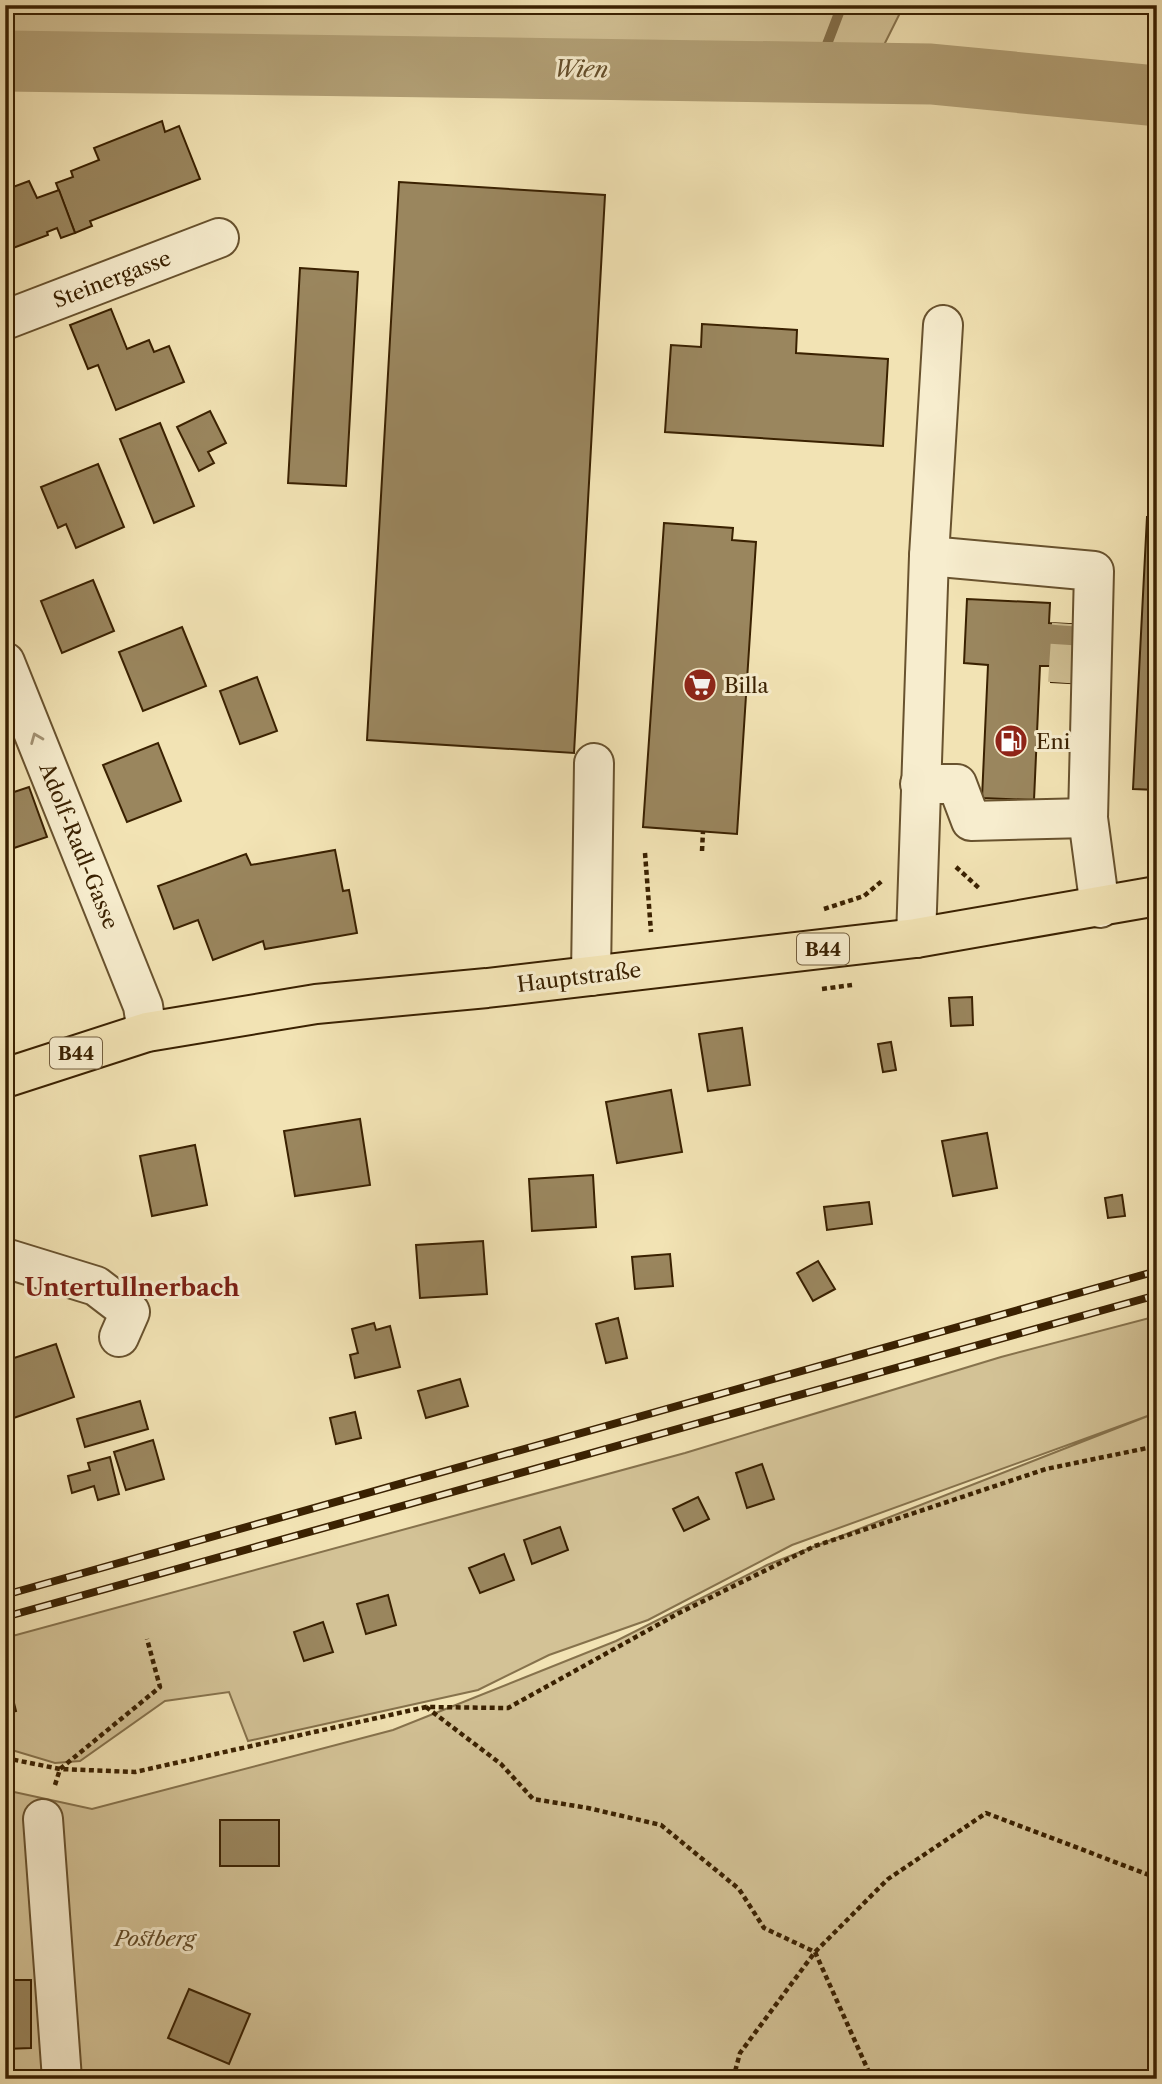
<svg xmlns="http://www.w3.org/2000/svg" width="1162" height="2084" viewBox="0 0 1162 2084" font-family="'Libre Caslon Text',serif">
<rect width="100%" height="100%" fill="#f2e3b4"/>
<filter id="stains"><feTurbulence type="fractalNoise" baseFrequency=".00286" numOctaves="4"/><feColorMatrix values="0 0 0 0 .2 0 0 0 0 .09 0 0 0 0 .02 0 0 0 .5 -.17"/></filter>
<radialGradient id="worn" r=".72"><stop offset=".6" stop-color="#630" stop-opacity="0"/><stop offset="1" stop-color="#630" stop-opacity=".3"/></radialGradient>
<g fill="#d3c296" stroke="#86724c" stroke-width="2">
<polygon points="5,5 904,5 883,47 5,33"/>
<polygon points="1157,1316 1157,2079 5,2079 5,1790 92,1809 393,1730 616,1641 767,1565 1153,1414 792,1545 648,1620 549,1655 478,1690 248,1741 229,1692 165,1701 80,1761 55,1763 5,1748 5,1638 685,1453 1001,1357"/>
</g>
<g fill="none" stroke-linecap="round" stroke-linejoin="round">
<polyline stroke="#836e48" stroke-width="10" points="816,73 842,5"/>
<polyline stroke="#b3a177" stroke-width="61" points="5,61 931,74 1157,96"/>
</g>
<g fill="#9a865e" stroke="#3a2101" stroke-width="2">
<polygon points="162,121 165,132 179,126 200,179 90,221 92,226 75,233 56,183 73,177 71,171 99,160 94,148"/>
<polygon points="29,181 37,198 59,190 75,233 61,238 57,228 47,232 48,235 5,251 5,190"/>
<polygon points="399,182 605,195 574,753 367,740"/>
<polygon points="300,268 358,272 346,486 288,483"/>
<polygon points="111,309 127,349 149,340 154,352 169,346 184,382 116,410 98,365 88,369 70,325"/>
<polygon points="702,324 797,330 796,353 888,359 883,446 665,432 671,345 701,347"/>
<polygon points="210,411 226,443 208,452 214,463 199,471 177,427"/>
<polygon points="160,423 194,506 154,523 120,439"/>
<polygon points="98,464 124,527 76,548 66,524 58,528 41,487"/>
<polygon points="1147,517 1157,517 1157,790 1133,789"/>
<polygon points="664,523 733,528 732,540 756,542 737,834 643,827"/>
<polygon points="93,580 114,631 62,653 41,601"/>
<polygon points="967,599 1050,603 1049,623 1088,625 1086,684 1051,682 1051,666 1040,666 1034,800 982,798 988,665 964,663"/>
<polygon points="182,627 206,686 143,711 119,652"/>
<polygon points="257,677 277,731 240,744 220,691"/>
<polygon points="158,743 181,801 127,822 103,765"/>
<polygon points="29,787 47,837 5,851 5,795"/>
<polygon points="335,850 343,891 349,890 357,933 265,949 263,941 213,960 198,920 174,929 158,886 246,854 251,865"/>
<polygon points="972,997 973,1025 951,1026 949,998"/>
<polygon points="742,1028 750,1085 708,1091 699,1034"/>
<polygon points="891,1042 896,1070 883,1072 878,1044"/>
<polygon points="671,1090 682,1152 617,1163 606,1102"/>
<polygon points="360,1119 370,1185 295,1196 284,1131"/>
<polygon points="987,1133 997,1188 953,1196 942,1141"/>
<polygon points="195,1145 207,1205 152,1216 140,1156"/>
<polygon points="593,1175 596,1227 532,1231 529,1179"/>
<polygon points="1122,1195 1125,1216 1108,1218 1105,1198"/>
<polygon points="869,1202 872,1224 827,1230 824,1207"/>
<polygon points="483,1241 487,1294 420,1298 416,1245"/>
<polygon points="670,1254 673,1286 635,1289 632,1257"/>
<polygon points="818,1261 835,1289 813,1301 797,1273"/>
<polygon points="618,1318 627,1358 606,1363 596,1324"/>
<polygon points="374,1323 376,1330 390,1326 400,1367 355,1378 350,1355 358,1353 352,1329"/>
<polygon points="56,1344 74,1397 5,1421 5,1361"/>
<polygon points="460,1379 468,1406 426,1418 418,1391"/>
<polygon points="140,1401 148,1429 85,1447 77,1419"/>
<polygon points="355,1412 361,1438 336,1444 330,1418"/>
<polygon points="153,1440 164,1479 126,1490 114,1452"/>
<polygon points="110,1457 119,1494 98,1500 94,1486 72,1493 68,1476 90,1470 88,1463"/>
<polygon points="762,1464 774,1499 747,1508 736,1473"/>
<polygon points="698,1497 709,1519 684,1531 673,1509"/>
<polygon points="560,1527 568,1550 532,1564 524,1540"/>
<polygon points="504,1554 514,1580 480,1593 469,1568"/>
<polygon points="388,1595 396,1625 366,1634 357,1604"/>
<polygon points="323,1622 333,1652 304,1661 294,1632"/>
<polygon points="9,1683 16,1711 5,1714 5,1684"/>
<rect x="220" y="1820" width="59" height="46"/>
<polygon points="5,1836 8,1836 11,1882 5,1882"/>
<polygon points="5,1980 31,1980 31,2048 5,2049"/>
<polygon points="189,1989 250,2014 229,2064 168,2038"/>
</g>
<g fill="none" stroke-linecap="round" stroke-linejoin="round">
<polyline stroke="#cdbc90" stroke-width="38" stroke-dasharray="38 19" stroke-linecap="butt" points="1067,683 1071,624"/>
<defs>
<g id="minor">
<polyline points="5,320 219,238"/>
<polyline points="929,556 1094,571 1088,818 1100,908"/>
<polyline points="5,662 143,1006 147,1032"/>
<polyline points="920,784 957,784 971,821 1088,818"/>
<polyline points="916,938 929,556 943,325"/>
<polyline points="591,976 594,763"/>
<polyline points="5,1258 96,1286 130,1312 119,1337"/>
<polyline points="43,1819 62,2079"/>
</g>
<polyline id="major" points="5,1078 147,1032 316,1004 487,988 916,938 1157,896"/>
</defs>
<use href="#minor" stroke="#68522e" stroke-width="42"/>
<use href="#major" stroke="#3a2101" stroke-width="42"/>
<g stroke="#3a2101" stroke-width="4.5" stroke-dasharray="5 3.5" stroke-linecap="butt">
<polyline points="702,851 703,831"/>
<polyline points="645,853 651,932"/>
<polyline points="956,867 980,889"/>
<polyline points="824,909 864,896 882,881"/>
<polyline points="822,989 852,985"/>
<polyline points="426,1707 501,1764 533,1799 588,1808 661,1825 739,1889 764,1928 815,1952 872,2079"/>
<polyline points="5,1758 60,1769 135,1772 426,1707 508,1708 679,1613 815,1546 1046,1469 1157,1446"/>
<polyline points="55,1785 60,1769 160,1687 147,1639"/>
<polyline points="733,2079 740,2053 815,1952 888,1879 986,1813 1157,1878"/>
</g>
<use href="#minor" stroke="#f7edce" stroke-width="38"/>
<use href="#major" stroke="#f2e3b4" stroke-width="38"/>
<defs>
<g id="rail">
<polyline points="5,1595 1157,1271"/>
<polyline points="5,1617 1157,1295"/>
</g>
</defs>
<use href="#rail" stroke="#3a2101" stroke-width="8"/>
<use href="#rail" stroke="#f7edce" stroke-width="5" stroke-dasharray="16" stroke-linecap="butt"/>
</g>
<defs><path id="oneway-chevron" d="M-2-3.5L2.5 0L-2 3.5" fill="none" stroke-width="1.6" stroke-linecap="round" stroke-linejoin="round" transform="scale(1.75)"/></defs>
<use stroke="#a29172" href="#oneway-chevron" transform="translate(36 738) rotate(-112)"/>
<defs>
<symbol id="supermarket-disc" viewBox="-11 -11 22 22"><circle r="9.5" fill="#8f2418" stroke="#f7edce"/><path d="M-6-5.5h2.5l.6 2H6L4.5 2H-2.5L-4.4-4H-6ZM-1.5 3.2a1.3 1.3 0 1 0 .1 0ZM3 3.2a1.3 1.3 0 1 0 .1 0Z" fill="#fff"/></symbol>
<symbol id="fuel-disc" viewBox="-11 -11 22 22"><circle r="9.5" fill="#8f2418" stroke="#f7edce"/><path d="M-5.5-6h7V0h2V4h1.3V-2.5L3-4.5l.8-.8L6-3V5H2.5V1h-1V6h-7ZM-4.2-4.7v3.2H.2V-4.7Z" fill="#fff"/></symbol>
</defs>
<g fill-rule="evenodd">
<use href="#supermarket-disc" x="681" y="666" width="38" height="38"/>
<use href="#fuel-disc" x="992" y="722" width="38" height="38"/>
</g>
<g text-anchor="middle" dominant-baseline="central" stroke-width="6" stroke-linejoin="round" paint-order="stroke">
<g fill="#f7edce" stroke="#735e3e" stroke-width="2">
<rect x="797" y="933.5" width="52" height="31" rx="5"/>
<rect x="50" y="1037.5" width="52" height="31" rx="5"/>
</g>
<g font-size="19" font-weight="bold" fill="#3a2101">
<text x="823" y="949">B44</text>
<text x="76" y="1053">B44</text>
</g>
<g font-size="21" fill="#3a2101" stroke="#f7edce">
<text transform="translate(112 279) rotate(-21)">Steinergasse</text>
<text transform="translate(79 846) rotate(68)">Adolf-Radl-Gasse</text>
<text transform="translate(579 977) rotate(-7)">Hauptstraße</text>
</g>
<g font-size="21" fill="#3a2101" stroke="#f7edce" text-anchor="start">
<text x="724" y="685">Billa</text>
<text x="1036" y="741">Eni</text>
</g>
<g font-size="21" font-style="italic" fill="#604926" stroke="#f7edce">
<text x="155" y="1938">Postberg</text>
</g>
<g font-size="23" font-style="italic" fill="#644e2a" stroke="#f7edce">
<text transform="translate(581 69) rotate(1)">Wien</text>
</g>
<g font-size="24" font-weight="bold" fill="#7a1f14" stroke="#f7edce">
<text x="132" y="1287">Untertullnerbach</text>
</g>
</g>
<rect width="1162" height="2084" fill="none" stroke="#f2e3b4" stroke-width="28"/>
<rect x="7" y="7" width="1148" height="2070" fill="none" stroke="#3a2101" stroke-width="3.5"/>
<rect x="14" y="14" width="1134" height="2056" fill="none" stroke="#3a2101" stroke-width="2"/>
<rect width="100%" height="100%" filter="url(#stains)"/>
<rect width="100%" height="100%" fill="url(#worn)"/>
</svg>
